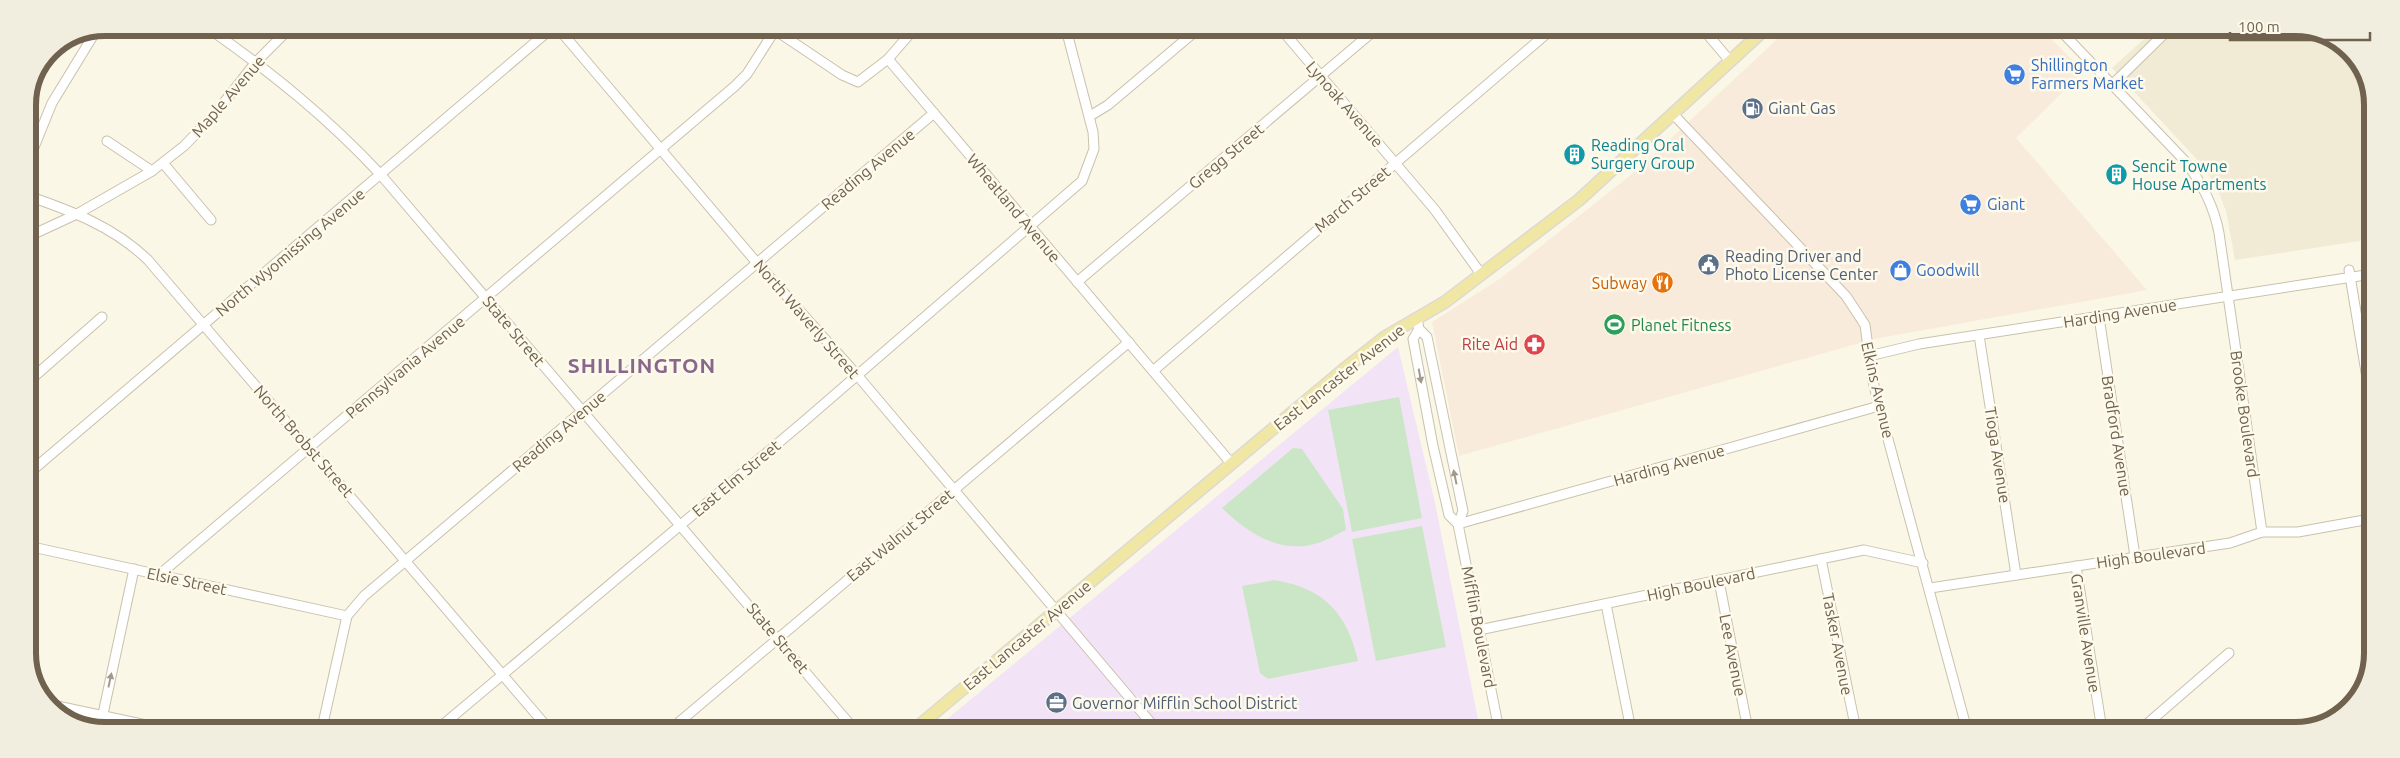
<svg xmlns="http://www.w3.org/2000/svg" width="2400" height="758" viewBox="0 0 2400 758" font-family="Ubuntu,sans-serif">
<rect width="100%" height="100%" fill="#faf7e6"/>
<polygon fill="#f1ead5" points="2154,30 2315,30 2356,58 2372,99 2372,239 2235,260 2226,211 2217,188 2204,167 2112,68"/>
<polygon fill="#f9ebdb" points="1787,30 2042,30 2084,71 2016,138 2147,290 1874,339 1459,456 1432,322 1501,278 1637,170"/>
<polygon fill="#f3e3f6" points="1398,347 1435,503 1480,729 935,729"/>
<g fill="#cbe6c6">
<polygon points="1399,397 1422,518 1352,532 1328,410"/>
<path d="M1293,448L1302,449L1343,509L1346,530C1337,534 1328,540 1318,543C1281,555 1247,533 1222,508Z"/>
<polygon points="1422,526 1446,647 1376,661 1352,539"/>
<path d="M1274,580C1324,588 1347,613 1358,661L1268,679L1260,673L1242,586Z"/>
</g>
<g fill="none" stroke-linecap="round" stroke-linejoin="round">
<defs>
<g id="minor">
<path d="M208,28C272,73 327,117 381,175C538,360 697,543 854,729"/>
<polyline points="558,28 757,263 857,375 1156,729"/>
<polyline points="772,28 842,75 858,82 888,59 915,28"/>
<polyline points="1281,29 1435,210 1481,274"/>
<polyline points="1703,29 1730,61"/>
<path d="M2060,30L2185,161C2202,183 2214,206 2219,233L2262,532"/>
<polyline points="888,59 1231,463"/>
<polyline points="2113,84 2168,30"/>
<polyline points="1673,114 1846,296 1865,325 1872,377 1879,406 1967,730"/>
<polyline points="1090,116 1108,105 1198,29"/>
<polyline points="107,141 152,171 184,146 214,115 256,62 290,28"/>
<polyline points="28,162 52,103 96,31"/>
<polyline points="163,163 211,220"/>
<path d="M28,196C72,211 114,227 148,260L548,728"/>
<polyline points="28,240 36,233 77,214 152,171"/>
<polyline points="2349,270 2371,402"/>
<polyline points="1077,282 1376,29"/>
<polyline points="2099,317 2135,556"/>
<polyline points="1417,318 1419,329 1427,337 1463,511 1458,524 1499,730"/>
<polyline points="1419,329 1413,339 1433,446 1449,515 1458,524"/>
<polyline points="1979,335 2016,575"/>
<polyline points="1869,356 1919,344 2372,274"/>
<polyline points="1153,371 1552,29"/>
<polyline points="28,382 102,317"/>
<polyline points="28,474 552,28"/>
<polyline points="1458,524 1879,406"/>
<polyline points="28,546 347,616"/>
<polyline points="1821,559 1856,730"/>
<polyline points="2076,566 2102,730"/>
<polyline points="159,575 735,86 747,74 775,30"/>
<polyline points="1719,581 1748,730"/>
<polyline points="1930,588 2230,543 2262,532 2298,532 2370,519"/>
<polyline points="1606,604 1631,730"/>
<polyline points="1479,630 1864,550 1923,563"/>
<polyline points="48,704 160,728"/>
<polyline points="100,728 134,569"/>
<polyline points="322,728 347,616 364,596 934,113"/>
<polyline points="439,728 802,423 1082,181 1094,149 1093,132 1066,29"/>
<polyline points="671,729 1129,342"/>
<polyline points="2140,730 2229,653"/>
</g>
<polyline id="major" points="915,729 1343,370 1385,337 1445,302 1579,200 1764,30"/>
</defs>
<use href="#minor" stroke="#cac1ad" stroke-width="11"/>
<use href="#major" stroke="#ddd9d5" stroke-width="14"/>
<use href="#minor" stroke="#fff" stroke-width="9"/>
<use href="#major" stroke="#f1e7a5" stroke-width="11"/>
</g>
<defs><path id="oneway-solid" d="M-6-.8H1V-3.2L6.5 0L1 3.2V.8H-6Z" transform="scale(1.25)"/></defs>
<g fill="#a2998c">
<use href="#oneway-solid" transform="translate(1420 376) rotate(80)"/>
<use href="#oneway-solid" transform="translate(1455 477) rotate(-102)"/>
<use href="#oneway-solid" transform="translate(110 680) rotate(-78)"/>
</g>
<defs>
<symbol id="supermarket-disc" viewBox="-11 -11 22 22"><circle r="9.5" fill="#3f7fe0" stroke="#fdfaec"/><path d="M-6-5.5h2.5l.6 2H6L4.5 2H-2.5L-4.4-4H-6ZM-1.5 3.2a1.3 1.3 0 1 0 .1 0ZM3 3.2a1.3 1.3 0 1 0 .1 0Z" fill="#fff"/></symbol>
<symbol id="fuel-disc" viewBox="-11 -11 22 22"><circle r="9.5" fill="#5c6f8a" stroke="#fdfaec"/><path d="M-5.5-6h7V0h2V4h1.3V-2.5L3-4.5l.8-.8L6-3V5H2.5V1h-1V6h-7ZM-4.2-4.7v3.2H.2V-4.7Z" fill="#fff"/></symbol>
<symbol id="building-disc" viewBox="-11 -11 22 22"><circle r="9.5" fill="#0f9aa8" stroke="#fdfaec"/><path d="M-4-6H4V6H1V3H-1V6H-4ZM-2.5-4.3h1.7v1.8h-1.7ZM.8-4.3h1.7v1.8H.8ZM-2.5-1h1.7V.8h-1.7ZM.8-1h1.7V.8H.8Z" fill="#fff"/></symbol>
<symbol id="civic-disc" viewBox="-11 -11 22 22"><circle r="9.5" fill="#5c6f8a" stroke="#fdfaec"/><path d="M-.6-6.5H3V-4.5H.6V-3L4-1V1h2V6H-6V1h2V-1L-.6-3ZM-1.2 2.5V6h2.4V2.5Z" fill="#fff"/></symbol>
<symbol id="shop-disc" viewBox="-11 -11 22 22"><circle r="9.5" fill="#3f7fe0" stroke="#fdfaec"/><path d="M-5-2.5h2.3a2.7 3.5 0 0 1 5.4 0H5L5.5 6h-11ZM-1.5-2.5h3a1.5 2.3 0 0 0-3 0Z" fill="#fff"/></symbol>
<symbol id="restaurant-disc" viewBox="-11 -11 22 22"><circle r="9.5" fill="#e8710a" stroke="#fdfaec"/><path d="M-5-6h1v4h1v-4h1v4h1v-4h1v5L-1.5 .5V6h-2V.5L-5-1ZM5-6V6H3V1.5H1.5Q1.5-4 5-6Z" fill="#fff"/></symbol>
<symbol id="stadium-disc" viewBox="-11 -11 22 22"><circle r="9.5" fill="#2e9e5b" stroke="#fdfaec"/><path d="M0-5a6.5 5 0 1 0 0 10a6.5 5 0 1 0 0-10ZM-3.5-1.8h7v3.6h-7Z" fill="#fff"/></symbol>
<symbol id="pharmacy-disc" viewBox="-11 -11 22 22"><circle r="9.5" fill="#e0444e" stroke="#fdfaec"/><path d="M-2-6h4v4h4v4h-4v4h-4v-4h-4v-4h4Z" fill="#fff"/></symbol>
<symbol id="office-disc" viewBox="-11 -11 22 22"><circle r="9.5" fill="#5c6f8a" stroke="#fdfaec"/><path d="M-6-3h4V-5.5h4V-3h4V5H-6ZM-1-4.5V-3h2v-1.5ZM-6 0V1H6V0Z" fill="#fff"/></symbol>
</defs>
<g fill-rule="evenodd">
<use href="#supermarket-disc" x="2002" y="62" width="25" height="25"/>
<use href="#fuel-disc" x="1740" y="96" width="25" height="25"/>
<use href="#building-disc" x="1562" y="142" width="25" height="25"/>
<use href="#building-disc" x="2104" y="162" width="25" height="25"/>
<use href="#supermarket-disc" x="1958" y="192" width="25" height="25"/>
<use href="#civic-disc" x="1696" y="252" width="25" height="25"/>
<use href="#shop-disc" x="1888" y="258" width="25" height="25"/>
<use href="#restaurant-disc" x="1650" y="270" width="25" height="25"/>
<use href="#stadium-disc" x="1602" y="312" width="25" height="25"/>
<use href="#pharmacy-disc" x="1522" y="332" width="25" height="25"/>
<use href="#office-disc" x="1044" y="690" width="25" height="25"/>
</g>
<g text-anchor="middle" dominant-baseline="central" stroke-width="5" stroke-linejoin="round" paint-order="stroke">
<g font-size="16" fill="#366cbe" stroke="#fdfaec" text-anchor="start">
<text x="2031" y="65">Shillington<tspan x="2031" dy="18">Farmers Market</tspan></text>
<text x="1987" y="204">Giant</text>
<text x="1916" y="270">Goodwill</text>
</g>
<g font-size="16" fill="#70624e" stroke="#fdfaec">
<text transform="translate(228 96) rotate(-49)">Maple Avenue</text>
<text transform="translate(1345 104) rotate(49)">Lynoak Avenue</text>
<text transform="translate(1226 156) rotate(-40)">Gregg Street</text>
<text transform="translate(868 169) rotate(-40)">Reading Avenue</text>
<text transform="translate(1352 199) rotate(-40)">March Street</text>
<text transform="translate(1014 208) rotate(50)">Wheatland Avenue</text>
<text transform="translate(290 252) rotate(-40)">North Wyomissing Avenue</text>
<text transform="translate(2120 313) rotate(-9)">Harding Avenue</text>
<text transform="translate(807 319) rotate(49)">North Waverly Street</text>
<text transform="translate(514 331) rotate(50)">State Street</text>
<text transform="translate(405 367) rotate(-40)">Pennsylvania Avenue</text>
<text transform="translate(1339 377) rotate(-38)">East Lancaster Avenue</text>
<text transform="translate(1878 390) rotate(77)">Elkins Avenue</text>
<text transform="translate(2245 414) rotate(82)">Brooke Boulevard</text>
<text transform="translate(559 431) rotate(-40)">Reading Avenue</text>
<text transform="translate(2117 436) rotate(81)">Bradford Avenue</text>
<text transform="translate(304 441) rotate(49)">North Brobst Street</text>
<text transform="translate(1998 455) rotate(81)">Tioga Avenue</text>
<text transform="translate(1669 465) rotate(-16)">Harding Avenue</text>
<text transform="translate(736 478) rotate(-40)">East Elm Street</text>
<text transform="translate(900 535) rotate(-40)">East Walnut Street</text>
<text transform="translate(2151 555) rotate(-8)">High Boulevard</text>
<text transform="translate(187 581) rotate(12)">Elsie Street</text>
<text transform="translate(1701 584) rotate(-12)">High Boulevard</text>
<text transform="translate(1479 627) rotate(79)">Mifflin Boulevard</text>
<text transform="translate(2086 633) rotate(81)">Granville Avenue</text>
<text transform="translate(1027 635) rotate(-40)">East Lancaster Avenue</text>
<text transform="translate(778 638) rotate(50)">State Street</text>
<text transform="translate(1838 644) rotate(79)">Tasker Avenue</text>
<text transform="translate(1733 655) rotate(79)">Lee Avenue</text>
</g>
<g font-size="16" fill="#4e5e75" stroke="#fdfaec" text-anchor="start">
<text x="1768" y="108">Giant Gas</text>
<text x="1725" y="256">Reading Driver and<tspan x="1725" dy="18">Photo License Center</tspan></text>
<text x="1072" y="703">Governor Mifflin School District</text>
</g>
<g font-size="16" fill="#0d838f" stroke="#fdfaec" text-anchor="start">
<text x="1591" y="145">Reading Oral<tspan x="1591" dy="18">Surgery Group</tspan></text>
<text x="2132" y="166">Sencit Towne<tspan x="2132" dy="18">House Apartments</tspan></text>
</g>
<g font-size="16" fill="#c56008" stroke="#fdfaec" text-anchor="end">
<text x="1647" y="283">Subway</text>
</g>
<g font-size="16" fill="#27864d" stroke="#fdfaec" text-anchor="start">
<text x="1631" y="325">Planet Fitness</text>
</g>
<g font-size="16" fill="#be3a42" stroke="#fdfaec" text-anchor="end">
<text x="1518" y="344">Rite Aid</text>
</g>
<g font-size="21" font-weight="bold" letter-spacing="1" fill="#89668c" stroke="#fdfaec">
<text x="642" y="365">SHILLINGTON</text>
</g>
</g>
<path d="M0 0H2400V758H0ZM105 36H2295A69 69 0 0 1 2364 105V653A69 69 0 0 1 2295 722H105A69 69 0 0 1 36 653V105A69 69 0 0 1 105 36Z" fill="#f2eedf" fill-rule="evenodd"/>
<path fill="none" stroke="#70624e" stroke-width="6" d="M105 36H2295A69 69 0 0 1 2364 105V653A69 69 0 0 1 2295 722H105A69 69 0 0 1 36 653V105A69 69 0 0 1 105 36Z"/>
<path d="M2230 32v8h140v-8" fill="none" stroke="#70624e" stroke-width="2.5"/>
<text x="2238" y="32" font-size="15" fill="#70624e" stroke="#fdfaec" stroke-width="4" paint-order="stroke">100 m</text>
</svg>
